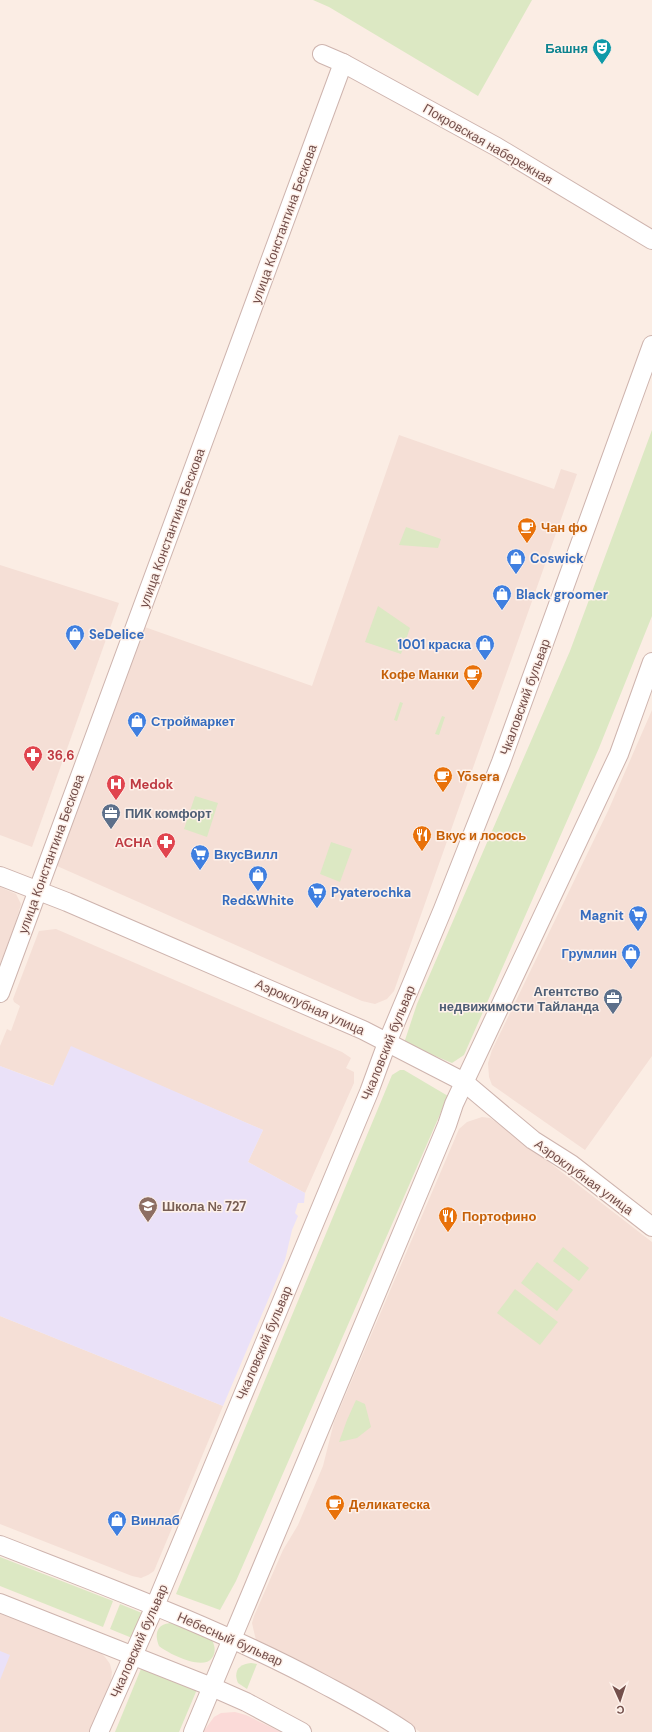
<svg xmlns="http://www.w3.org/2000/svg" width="652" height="1732" viewBox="0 0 652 1732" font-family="'DM Sans',sans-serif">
<rect width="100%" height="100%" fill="#fbede4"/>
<g fill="#f5dfd6">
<polygon points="399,435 554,489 561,469 577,474 394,991 387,999 375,1004 362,1001 57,866 139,625 312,686"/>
<polygon points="0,565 119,603 32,847 0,835"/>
<polygon points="652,710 652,1056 585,1150 492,1085 489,1077 488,1063 492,1050 608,811"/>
<polygon points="0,887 16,894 21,904 15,925 0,964"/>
<polygon points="56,929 342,1052 351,1058 346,1068 354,1072 354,1083 305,1193 248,1162 263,1130 71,1047 54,1086 0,1066 0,1046 7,1029 11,1031 20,1006 14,1002 13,999 39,931"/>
<polygon points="482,1117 490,1118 506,1129 652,1242 652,1732 420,1732 399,1717 261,1645 256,1640 254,1632 252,1623 254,1616 283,1550 298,1525 323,1466 334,1422 459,1129 467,1122"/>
<polygon points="0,1316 223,1406 154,1571 148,1575 141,1578 132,1576 0,1524"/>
<polygon points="0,1612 100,1652 105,1657 110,1664 112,1672 111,1681 109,1690 92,1732 0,1732"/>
</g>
<polygon fill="#fbdad8" points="235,1712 246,1715 281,1732 203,1732 214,1717 221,1713"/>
<g fill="#eae1f8">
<polygon points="71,1046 263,1130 248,1162 305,1193 304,1203 298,1203 295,1213 298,1216 292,1230 285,1260 223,1406 0,1316 0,1066 53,1086"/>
<polygon points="0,1651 10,1655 0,1680"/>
</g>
<g fill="#dce8c3">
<polygon points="313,0 532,0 478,96 329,7"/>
<polygon points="652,430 652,616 599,748 464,1055 452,1063 404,1043 417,1004 570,651"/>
<polygon points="406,527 441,539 438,548 399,545"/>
<polygon points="378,606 410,628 401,654 365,642"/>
<polygon points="400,702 403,703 397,721 394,720"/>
<polygon points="442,716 445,717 439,735 435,734"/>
<polygon points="195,796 218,803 207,837 184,829"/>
<polygon points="331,842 352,849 340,882 320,874"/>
<polygon points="400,1070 404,1070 448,1096 236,1581 220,1610 176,1594 392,1075"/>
<polygon points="563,1247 589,1268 579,1281 553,1261"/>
<polygon points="537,1262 573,1290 557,1311 521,1283"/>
<polygon points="515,1289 558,1322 540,1345 497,1313"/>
<polygon points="356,1400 365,1404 371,1427 357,1438 339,1442 347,1420"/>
<polygon points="0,1557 113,1601 103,1627 0,1586"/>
<polygon points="120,1604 142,1613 132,1638 110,1629"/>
<path d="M173,1623L211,1637C214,1644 217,1651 212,1658C203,1671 169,1654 159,1646C154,1633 157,1623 173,1623Z"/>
<path d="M251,1663L257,1664L247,1689L238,1683C233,1671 239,1664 251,1663Z"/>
<polygon points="143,1664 198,1687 179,1732 115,1732"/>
</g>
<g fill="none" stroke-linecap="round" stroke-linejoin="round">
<defs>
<g id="minor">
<polyline points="322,54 343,63 497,147 652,240"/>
<polyline points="0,876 67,902 363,1030 464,1082 533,1140 571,1164 652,1227"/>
<polyline points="0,993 343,63"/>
<path d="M0,1545C110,1588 221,1629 325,1685C353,1700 380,1714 406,1732"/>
<polyline points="0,1603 212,1687 246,1702 302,1732"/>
<polyline points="99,1732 155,1606 369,1092 387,1043 443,909 501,762 652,345"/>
<polyline points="193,1732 447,1125 454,1104 619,754 652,662"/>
</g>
</defs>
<use href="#minor" stroke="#ceb4ae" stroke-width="20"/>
<use href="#minor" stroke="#fff" stroke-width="18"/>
</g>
<defs>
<symbol id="theatre-pin" viewBox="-11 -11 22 30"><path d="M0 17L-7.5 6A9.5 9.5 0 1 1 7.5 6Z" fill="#0f9aa8" stroke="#fef1ea"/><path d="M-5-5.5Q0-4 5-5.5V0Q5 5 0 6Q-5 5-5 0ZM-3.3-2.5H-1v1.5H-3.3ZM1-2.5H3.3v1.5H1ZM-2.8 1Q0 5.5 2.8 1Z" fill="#fff"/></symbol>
<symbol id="cafe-pin" viewBox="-11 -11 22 30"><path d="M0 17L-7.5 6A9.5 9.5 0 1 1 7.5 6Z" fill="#e8710a" stroke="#fef1ea"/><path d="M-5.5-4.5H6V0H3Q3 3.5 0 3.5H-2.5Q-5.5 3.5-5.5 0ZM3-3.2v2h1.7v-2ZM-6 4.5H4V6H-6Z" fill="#fff"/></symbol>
<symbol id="shop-pin" viewBox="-11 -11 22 30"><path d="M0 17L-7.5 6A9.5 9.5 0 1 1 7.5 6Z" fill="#3f7fe0" stroke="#fef1ea"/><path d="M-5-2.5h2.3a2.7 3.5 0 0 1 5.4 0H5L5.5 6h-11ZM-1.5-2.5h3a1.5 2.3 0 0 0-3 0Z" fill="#fff"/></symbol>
<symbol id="pharmacy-pin" viewBox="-11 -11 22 30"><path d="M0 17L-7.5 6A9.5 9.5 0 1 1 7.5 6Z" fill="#e0444e" stroke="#fef1ea"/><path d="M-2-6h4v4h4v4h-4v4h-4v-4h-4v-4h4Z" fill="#fff"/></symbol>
<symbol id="hospital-pin" viewBox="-11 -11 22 30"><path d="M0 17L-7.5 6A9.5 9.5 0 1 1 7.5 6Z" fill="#e0444e" stroke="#fef1ea"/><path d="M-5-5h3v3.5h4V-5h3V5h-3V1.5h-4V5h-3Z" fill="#fff"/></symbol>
<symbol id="office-pin" viewBox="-11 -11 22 30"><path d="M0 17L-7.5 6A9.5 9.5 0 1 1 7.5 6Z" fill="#5c6f8a" stroke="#fef1ea"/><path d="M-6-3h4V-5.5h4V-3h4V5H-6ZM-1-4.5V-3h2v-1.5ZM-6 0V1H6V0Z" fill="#fff"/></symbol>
<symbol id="restaurant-pin" viewBox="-11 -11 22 30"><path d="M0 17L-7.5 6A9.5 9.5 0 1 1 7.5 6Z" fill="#e8710a" stroke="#fef1ea"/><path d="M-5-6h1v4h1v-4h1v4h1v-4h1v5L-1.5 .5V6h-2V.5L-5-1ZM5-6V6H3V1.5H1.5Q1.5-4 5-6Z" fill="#fff"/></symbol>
<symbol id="supermarket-pin" viewBox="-11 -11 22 30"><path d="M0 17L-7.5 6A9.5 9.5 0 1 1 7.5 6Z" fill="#3f7fe0" stroke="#fef1ea"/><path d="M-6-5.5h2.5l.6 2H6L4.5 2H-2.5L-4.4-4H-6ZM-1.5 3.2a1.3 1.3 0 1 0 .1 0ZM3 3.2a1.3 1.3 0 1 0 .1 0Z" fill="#fff"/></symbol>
<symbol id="school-pin" viewBox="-11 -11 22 30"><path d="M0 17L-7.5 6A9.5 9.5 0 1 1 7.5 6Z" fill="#8d6e63" stroke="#fef1ea"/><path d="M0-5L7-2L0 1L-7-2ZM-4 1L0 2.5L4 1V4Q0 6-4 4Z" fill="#fff"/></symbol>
</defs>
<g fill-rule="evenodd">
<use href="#theatre-pin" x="591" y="37" width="22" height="30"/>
<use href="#cafe-pin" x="516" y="516" width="22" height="30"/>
<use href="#shop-pin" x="505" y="547" width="22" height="30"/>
<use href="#shop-pin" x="491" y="583" width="22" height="30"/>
<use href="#shop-pin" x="64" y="623" width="22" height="30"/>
<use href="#shop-pin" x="474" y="633" width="22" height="30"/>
<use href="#cafe-pin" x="462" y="663" width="22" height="30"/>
<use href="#shop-pin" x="126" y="710" width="22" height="30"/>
<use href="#pharmacy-pin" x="22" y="744" width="22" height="30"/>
<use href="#cafe-pin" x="432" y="765" width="22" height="30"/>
<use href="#hospital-pin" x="105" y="773" width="22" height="30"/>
<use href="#office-pin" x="100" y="802" width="22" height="30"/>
<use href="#restaurant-pin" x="411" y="824" width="22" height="30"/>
<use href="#pharmacy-pin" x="155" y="831" width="22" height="30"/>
<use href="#supermarket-pin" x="189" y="843" width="22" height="30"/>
<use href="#shop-pin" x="247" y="864" width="22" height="30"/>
<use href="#supermarket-pin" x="306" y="881" width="22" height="30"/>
<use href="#supermarket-pin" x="627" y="904" width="22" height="30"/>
<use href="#shop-pin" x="620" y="942" width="22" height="30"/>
<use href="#office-pin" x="602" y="987" width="22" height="30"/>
<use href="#school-pin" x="137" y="1195" width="22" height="30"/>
<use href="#restaurant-pin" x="437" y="1205" width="22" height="30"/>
<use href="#cafe-pin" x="324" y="1493" width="22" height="30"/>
<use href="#shop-pin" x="106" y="1509" width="22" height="30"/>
</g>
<g text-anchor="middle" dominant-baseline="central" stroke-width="3" stroke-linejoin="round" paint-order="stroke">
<g font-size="13" font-weight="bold" fill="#0d838f" stroke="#fef1ea" text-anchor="end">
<text x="588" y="48">Башня</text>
</g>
<g font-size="13" fill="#734f4b" stroke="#fef1ea">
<text transform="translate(488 144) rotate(30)">Покровская набережная</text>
<text transform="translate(284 224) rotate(-70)">улица Константина Бескова</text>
<text transform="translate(172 528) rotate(-70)">улица Константина Бескова</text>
<text transform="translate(525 697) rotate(-70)">Чкаловский бульвар</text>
<text transform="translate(51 854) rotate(-70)">улица Константина Бескова</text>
<text transform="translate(310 1007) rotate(24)">Аэроклубная улица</text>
<text transform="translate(388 1043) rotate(-68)">Чкаловский бульвар</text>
<text transform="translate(584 1177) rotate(36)">Аэроклубная улица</text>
<text transform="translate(264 1343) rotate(-67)">Чкаловский бульвар</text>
<text transform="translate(230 1639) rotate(24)">Небесный бульвар</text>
<text transform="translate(139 1641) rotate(-66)">Чкаловский бульвар</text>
</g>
<g font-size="13" font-weight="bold" fill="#c56008" stroke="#fef1ea" text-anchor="start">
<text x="541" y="527">Чан фо</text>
<text x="459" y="674" text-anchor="end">Кофе Манки</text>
<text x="457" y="776">Yōsera</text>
<text x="436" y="835">Вкус и лосось</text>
<text x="462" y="1216">Портофино</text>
<text x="349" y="1504">Деликатеска</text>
</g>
<g font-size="13" font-weight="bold" fill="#366cbe" stroke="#fef1ea" text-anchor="start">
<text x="530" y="558">Coswick</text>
<text x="516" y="594">Black groomer</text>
<text x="89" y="634">SeDelice</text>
<text x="471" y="644" text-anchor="end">1001 краска</text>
<text x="151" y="721">Строймаркет</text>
<text x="214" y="854">ВкусВилл</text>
<text x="331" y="892">Pyaterochka</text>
<text x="258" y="900" text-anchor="middle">Red&amp;White</text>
<text x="624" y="915" text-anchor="end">Magnit</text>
<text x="617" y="953" text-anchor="end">Грумлин</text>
<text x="131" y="1520">Винлаб</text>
</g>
<g font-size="13" font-weight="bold" fill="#be3a42" stroke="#fef1ea" text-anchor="start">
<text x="47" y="755">36,6</text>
<text x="130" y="784">Medok</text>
<text x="152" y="842" text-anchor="end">АСНА</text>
</g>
<g font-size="13" font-weight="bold" fill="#4e5e75" stroke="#fef1ea" text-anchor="start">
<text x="125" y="813">ПИК комфорт</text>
<text x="599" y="991" text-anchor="end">Агентство<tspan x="599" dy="15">недвижимости Тайланда</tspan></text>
</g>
<g font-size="13" font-weight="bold" fill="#785e54" stroke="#fef1ea" text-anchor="start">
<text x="162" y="1206">Школа № 727</text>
</g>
</g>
<g transform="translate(620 1700) rotate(177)" stroke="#fef1ea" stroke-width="3" paint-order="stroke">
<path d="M0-3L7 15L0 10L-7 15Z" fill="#734f4b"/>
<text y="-6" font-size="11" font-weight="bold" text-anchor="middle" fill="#734f4b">С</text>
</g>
</svg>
